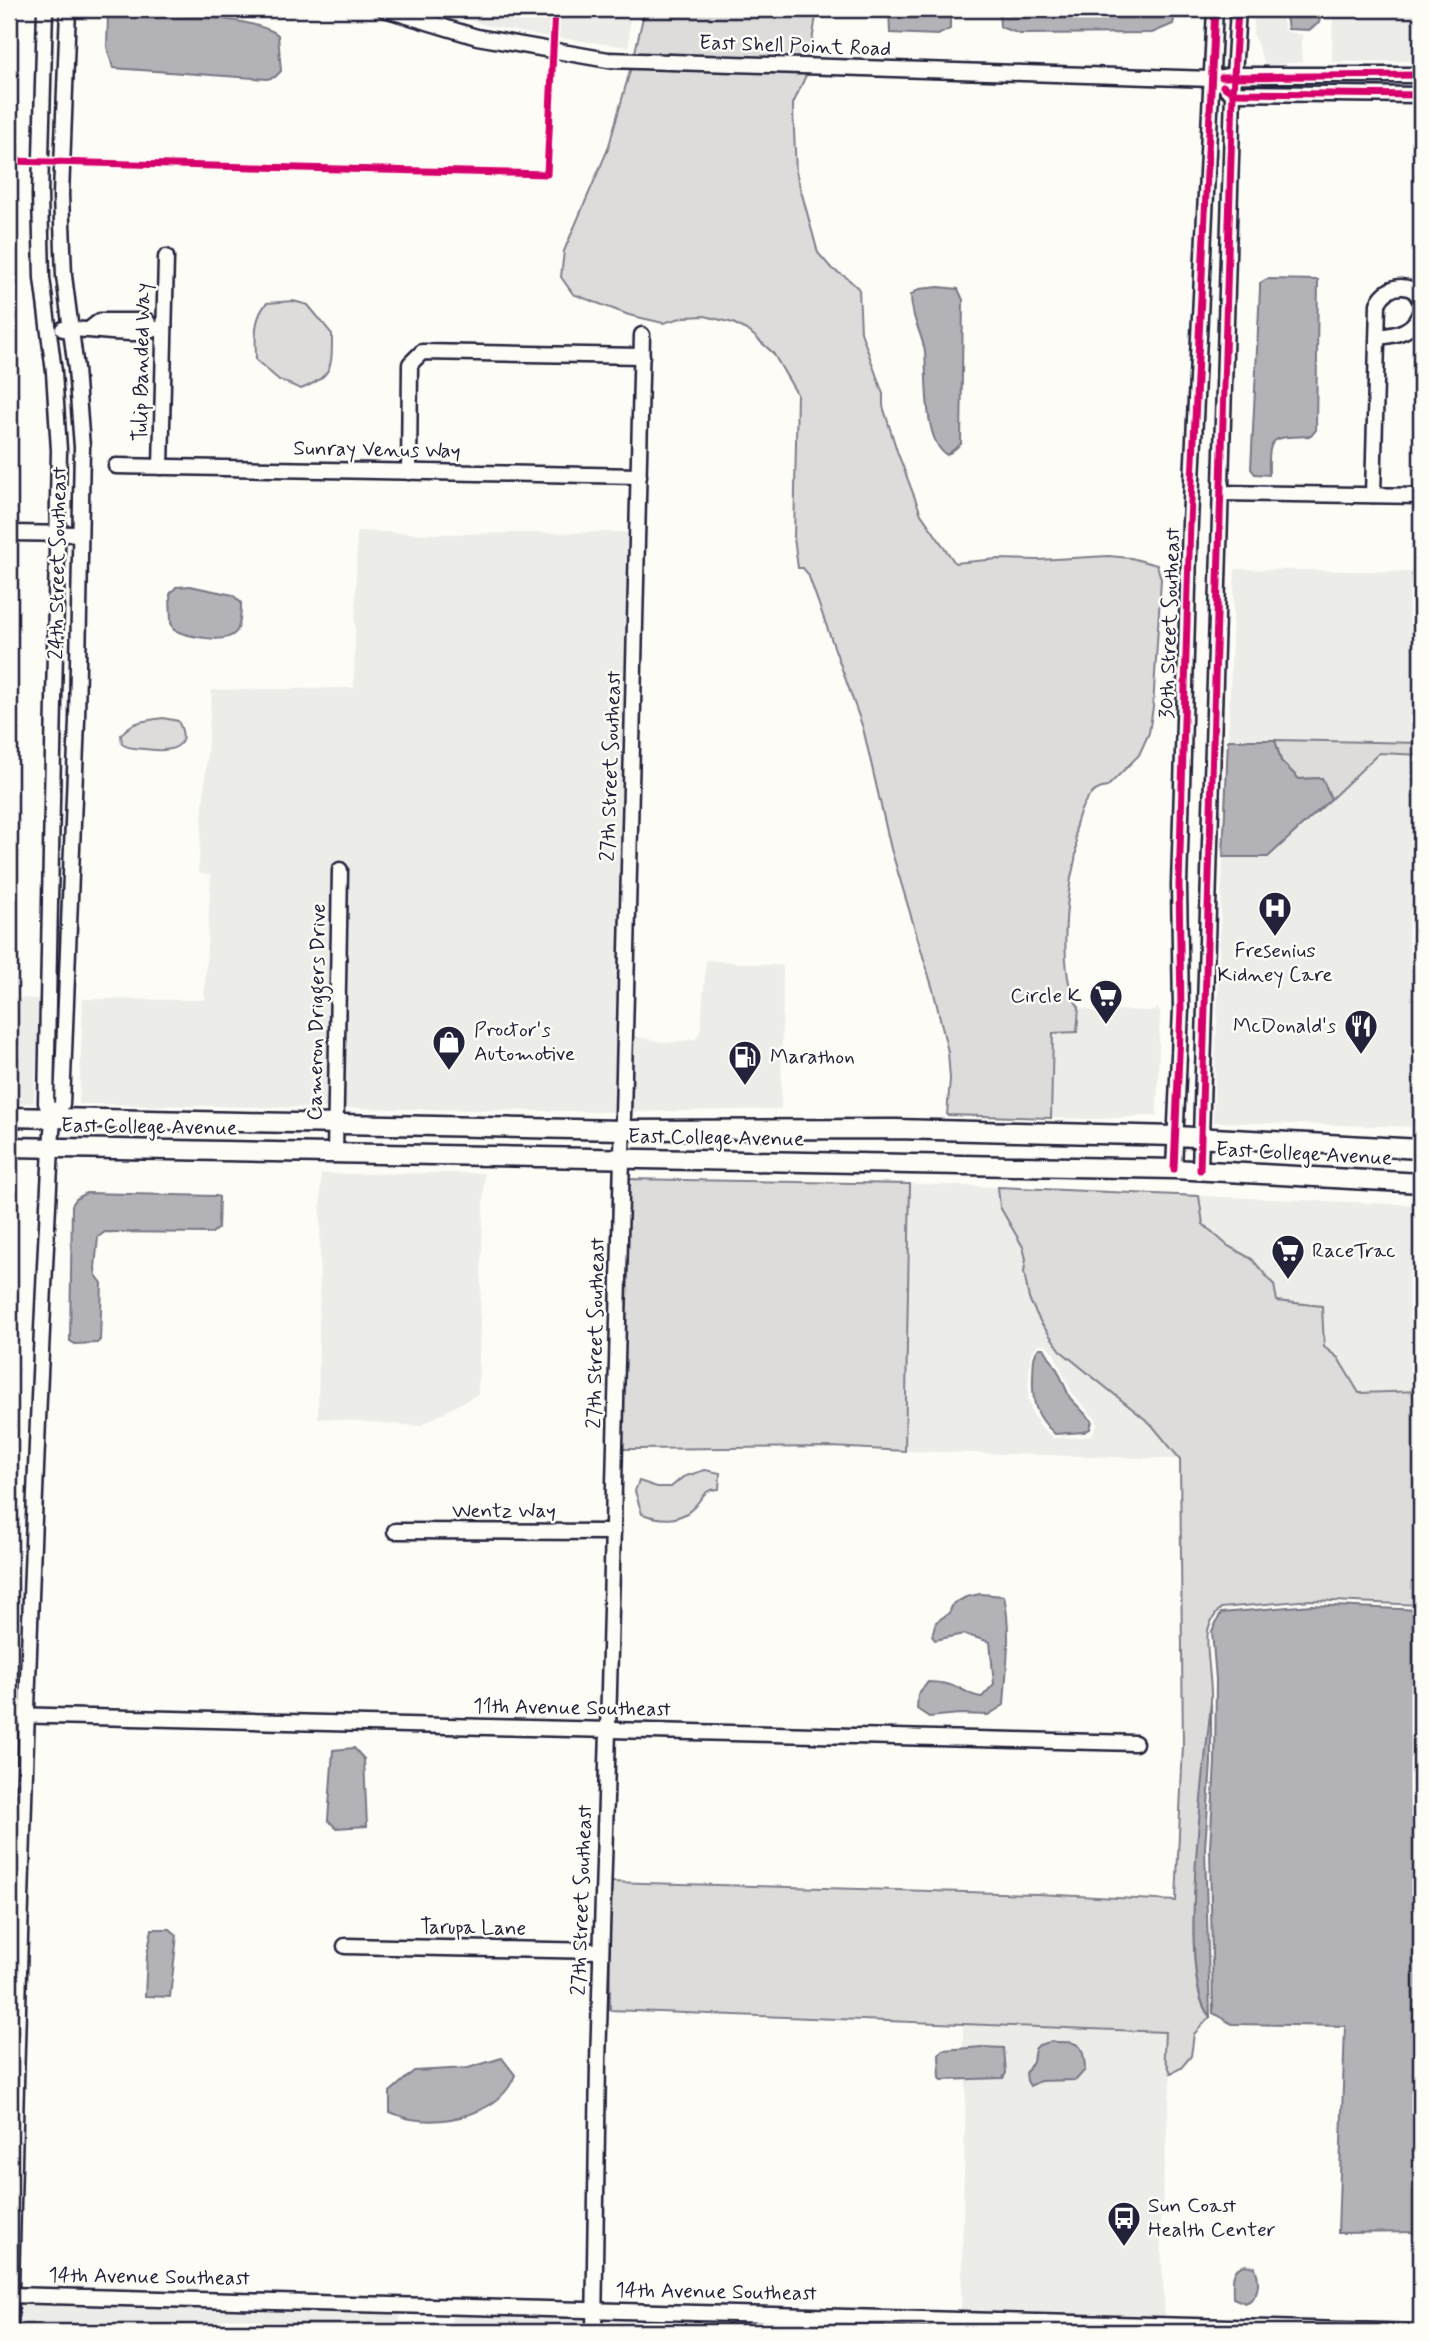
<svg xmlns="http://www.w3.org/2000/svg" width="1430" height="2341" viewBox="0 0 1430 2341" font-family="Mynerve,sans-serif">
<rect width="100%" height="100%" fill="#fdfcf7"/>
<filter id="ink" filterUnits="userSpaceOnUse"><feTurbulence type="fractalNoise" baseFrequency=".0143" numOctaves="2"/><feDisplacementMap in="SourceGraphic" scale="14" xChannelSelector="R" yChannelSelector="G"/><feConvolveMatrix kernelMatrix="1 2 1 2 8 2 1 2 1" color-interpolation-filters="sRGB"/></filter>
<g filter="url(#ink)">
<g fill="#ecece9" fill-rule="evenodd">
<polygon points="430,9 630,9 629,47 535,35 489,26"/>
<polygon points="1255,9 1278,9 1277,17 1283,21 1285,31 1302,35 1302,62 1265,65 1253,33"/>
<polygon points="1333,9 1421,9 1421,61 1332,62"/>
<polygon points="357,531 428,534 635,532 617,1112 342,1108 345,864 335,865 332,1108 79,1104 83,999 204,1000 211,875 198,873 212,690 354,688"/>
<polygon points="1235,569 1421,572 1421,743 1228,740"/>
<polygon points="1379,753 1421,755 1421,1127 1213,1122 1223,857 1268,857"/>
<polygon points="706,960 783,966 781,1109 627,1112 629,1035 667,1043 696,1039 701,1028"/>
<polygon points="9,998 40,999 34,1103 9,1103"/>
<polygon points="1079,1007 1107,1015 1112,1010 1156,1011 1157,1008 1160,1011 1157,1115 1099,1119 1051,1118 1053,1032 1077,1032"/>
<polygon points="484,1173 478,1394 419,1426 318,1418 321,1174"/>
<path d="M910,1184L998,1187V1198L1013,1233L1023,1247L1026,1259L1024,1272L1062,1352L1151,1424L1180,1459L905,1451ZM1038,1344H1046L1054,1354L1073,1395L1096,1419L1097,1426L1092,1434L1084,1437L1054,1438L1042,1428L1033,1414L1028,1398L1030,1356Z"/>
<polygon points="1199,1196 1421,1205 1421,1391 1359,1393 1338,1358 1324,1347 1277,1301 1274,1285 1252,1260 1228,1246 1203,1224"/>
<path d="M963,2024L1166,2032L1164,2055L1171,2073L1160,2228L1165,2319L961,2314L966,2080L998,2078L1006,2073V2051L982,2047L963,2048ZM1050,2042L1077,2044L1085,2070L1076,2080L1040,2081L1030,2086L1027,2081L1026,2073L1033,2061L1035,2049Z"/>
<polygon points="16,2301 400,2310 399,2332 15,2332"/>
<polygon points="452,2312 590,2315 589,2332 451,2332"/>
</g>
<g fill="#dddcdb" stroke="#807f8b" stroke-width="2">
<polygon points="645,9 817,9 809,62 634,56"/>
<path d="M631,67L807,73L793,104V110L796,172L818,253L832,269L846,277L859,289L861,332L883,394V406L897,451L921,514L955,563L998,559L1038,560L1108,556L1131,558L1157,565L1161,579L1153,707L1149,733L1139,755L1107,787C1089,789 1082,805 1077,821C1073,832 1077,842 1076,853C1075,864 1071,874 1070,885C1065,913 1060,984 1079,1007L1077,1032L1053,1033L1051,1118L947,1115L950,1079L948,1052L934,993L891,849L863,728L808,574L803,568H798L794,538L797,394L773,353L750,332L733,323L705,316L685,317L663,323L629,315L573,294L561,277L564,251L608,149Z"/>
<path d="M293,301L308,305L332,334C332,367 333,376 301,389L279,380L256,360C256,340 252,319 267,303Z"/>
<path d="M163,718L178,721C194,751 166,752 144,749C136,748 129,749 122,744L121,735C131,721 147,720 163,718Z"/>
<polygon points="1275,740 1421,743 1421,755 1379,753 1331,799 1322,778 1299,779 1281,761"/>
<polygon points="626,1179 910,1184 905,1451 832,1447 636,1449 622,1449 620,1447"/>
<path d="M998,1187L1199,1196L1203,1224L1228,1246L1252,1259L1274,1285L1277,1301L1322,1306L1324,1347L1338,1358L1359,1393L1421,1391V1605L1311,1600L1221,1608C1216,1613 1209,1623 1208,1631C1205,1647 1212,1680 1211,1700C1210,1760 1173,1977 1210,2017L1194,2034L1191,2056L1181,2068L1171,2073L1164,2055L1165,2032L610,2010L609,1882L1037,1894L1176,1901L1183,1745L1180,1459L1151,1424L1062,1352L1041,1323L1029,1299L1024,1272L1026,1259L1023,1247L1000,1207Z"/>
<path d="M705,1470L720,1473L719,1489C703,1489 703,1498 694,1507C679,1523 660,1520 642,1514L635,1491L639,1481L657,1487H671L683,1477Z"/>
</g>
<g fill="#b2b2b7" stroke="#787885" stroke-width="2">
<polygon points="889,9 950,9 950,29 938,35 890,33"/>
<polygon points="999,9 1176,9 1173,24 1152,33 1020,34 1000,27"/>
<polygon points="1285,9 1322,9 1319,23 1309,30 1288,29"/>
<path d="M117,10C151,13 256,16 278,35L281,71L275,77L267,79L113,68L107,47L108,16Z"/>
<path d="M1267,279L1318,280L1316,430L1311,436C1272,438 1268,433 1269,475L1255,474L1251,469L1260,289V283Z"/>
<path d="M939,287L958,289L963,300L961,444L947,455C923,442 927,376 925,352C922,333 911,318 911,295L919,289Z"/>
<path d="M190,586L233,595L241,603C241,612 241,625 236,632C226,645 187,636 174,630L171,623L170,594L176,587Z"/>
<polygon points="1228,740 1275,740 1281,761 1299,779 1322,778 1331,799 1268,857 1223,857"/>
<polygon points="86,1193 216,1196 219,1197 218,1228 212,1233 105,1232 98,1237 95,1268 96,1275 102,1283 100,1340 97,1343 75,1344 70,1341 72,1205 76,1199"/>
<path d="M1039,1348H1044L1058,1371L1070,1398L1092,1421L1090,1429L1084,1432L1055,1434C1034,1415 1032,1401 1033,1374C1034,1365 1032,1356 1039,1348Z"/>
<path d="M980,1594L1004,1596C1012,1632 1006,1669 1004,1705L988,1715L959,1714L929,1717L917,1709L918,1694L928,1682C938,1682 949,1684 959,1688C968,1692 972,1696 982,1697L994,1684L990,1642L964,1634L935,1640L932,1636L936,1622L949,1613L953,1604L966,1597Z"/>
<polygon points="1311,1605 1421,1610 1421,2232 1338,2233 1345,2026 1232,2024 1213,2013 1210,1847 1215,1763 1216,1680 1212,1631 1221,1613"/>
<path d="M1211,1703V1763L1205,1848L1210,2016C1175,1980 1206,1758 1211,1703Z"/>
<polygon points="354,1748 364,1759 367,1826 336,1828 328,1820 333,1750"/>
<polygon points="152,1929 170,1929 177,1935 170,1997 145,1996 147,1955"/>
<path d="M1050,2042C1077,2042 1084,2040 1085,2070L1076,2080L1040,2081L1030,2086L1027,2081L1026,2073L1033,2061L1035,2049L1039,2045Z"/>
<polygon points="982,2047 1004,2048 1006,2073 1003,2078 942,2080 940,2078 939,2054 943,2050"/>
<path d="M502,2058L515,2075C501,2113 448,2125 411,2119C404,2118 396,2114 390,2112V2092L414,2071L468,2068Z"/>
<path d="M1245,2265L1255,2267C1260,2280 1260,2298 1245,2303L1233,2298C1233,2284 1230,2268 1245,2265Z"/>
</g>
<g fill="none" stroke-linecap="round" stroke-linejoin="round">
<defs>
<g id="minor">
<polyline points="45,9 40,195 42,278 54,372 59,450 46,1103 53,1118"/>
<polyline points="384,9 477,37 608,60 1212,79 1234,75 1421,75"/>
<polyline points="1227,89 1233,93 1421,95"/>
<polyline points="91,328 100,321 147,321 151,328"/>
<path d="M63,329C89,329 111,333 137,333C147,333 153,328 164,328"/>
<path d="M1378,337C1398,335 1416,331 1421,309"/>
<polyline points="116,466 639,476"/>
<polyline points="161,467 166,257"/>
<polyline points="409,472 410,364 422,352 642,356"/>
<polyline points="1221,493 1421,496"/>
<path d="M1373,495L1378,304C1387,281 1420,281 1421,307"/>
<polyline points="9,533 79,534"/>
<polyline points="335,1154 340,870"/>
<polyline points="1174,1169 1181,1009 1179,885 1190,522 1215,9"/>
<polyline points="1200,1170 1233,93 1238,9"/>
<polyline points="395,1531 613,1532"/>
<polyline points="9,1715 1135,1743"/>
<polyline points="345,1946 601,1951"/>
<polyline points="9,2295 1421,2332"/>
<path d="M10,2332C19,1937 30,1542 51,1148L53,1118L62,1104L77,720L82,447L76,369L64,276L61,195L68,9"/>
<polyline points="594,2332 598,2062 608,1731 642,335"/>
</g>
<g id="major">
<polyline points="9,1117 622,1130 895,1129 1175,1136 1421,1149"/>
<polyline points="9,1147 1174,1169 1421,1183"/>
</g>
</defs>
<use href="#minor" stroke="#22223b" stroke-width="19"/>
<use href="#major" stroke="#22223b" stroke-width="23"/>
<use href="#minor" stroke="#fdfcf7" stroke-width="14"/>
<use href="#major" stroke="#fdfcf7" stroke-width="18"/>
<defs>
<g id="cycleway">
<polyline points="1222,77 1421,75"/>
<polyline points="1223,86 1233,93 1421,95"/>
<polyline points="9,161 547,174 555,9"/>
<polyline points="1174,1169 1181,1009 1179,885 1190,522 1215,9"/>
<polyline points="1200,1170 1233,93 1238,9"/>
</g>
</defs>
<use href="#cycleway" stroke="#fdfcf7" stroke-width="11"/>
<use href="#cycleway" stroke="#d6006c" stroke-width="7"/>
</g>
</g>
<defs>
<symbol id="hospital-pin" viewBox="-11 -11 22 30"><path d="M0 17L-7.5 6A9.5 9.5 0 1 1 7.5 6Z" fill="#22223b" stroke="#fdfcf7"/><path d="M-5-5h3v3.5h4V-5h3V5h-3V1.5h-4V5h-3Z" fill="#fff"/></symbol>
<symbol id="supermarket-pin" viewBox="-11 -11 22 30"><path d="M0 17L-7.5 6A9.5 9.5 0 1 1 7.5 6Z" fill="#22223b" stroke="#fdfcf7"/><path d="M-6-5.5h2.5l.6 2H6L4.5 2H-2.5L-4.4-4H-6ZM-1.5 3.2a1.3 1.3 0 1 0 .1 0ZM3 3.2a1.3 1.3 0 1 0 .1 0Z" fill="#fff"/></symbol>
<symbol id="restaurant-pin" viewBox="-11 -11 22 30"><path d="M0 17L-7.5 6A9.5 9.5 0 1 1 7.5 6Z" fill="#22223b" stroke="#fdfcf7"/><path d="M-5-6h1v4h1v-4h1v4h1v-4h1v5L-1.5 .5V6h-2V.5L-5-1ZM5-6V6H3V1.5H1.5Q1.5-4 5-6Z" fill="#fff"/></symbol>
<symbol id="shop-pin" viewBox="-11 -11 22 30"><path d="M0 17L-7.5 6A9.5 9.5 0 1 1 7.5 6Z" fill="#22223b" stroke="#fdfcf7"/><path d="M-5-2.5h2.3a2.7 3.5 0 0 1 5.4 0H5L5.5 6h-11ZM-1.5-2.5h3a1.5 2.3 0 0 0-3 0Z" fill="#fff"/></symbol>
<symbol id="fuel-pin" viewBox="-11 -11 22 30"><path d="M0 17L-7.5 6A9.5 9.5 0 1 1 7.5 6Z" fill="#22223b" stroke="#fdfcf7"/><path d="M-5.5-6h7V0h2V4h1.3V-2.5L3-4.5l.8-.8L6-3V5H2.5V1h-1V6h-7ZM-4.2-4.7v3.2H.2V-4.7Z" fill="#fff"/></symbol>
<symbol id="bus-pin" viewBox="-11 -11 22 30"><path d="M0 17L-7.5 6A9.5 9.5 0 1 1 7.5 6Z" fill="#22223b" stroke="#fdfcf7"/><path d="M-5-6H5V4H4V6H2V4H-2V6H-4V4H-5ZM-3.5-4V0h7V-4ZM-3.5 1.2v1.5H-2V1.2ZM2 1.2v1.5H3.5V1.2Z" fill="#fff"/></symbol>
</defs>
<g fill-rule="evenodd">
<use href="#hospital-pin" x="1256" y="889" width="38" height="52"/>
<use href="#supermarket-pin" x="1087" y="977" width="38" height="52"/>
<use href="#restaurant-pin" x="1342" y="1007" width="38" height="52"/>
<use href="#shop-pin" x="430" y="1023" width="38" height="52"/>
<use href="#fuel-pin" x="726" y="1038" width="38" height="52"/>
<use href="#supermarket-pin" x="1269" y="1232" width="38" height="52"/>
<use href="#bus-pin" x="1105" y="2199" width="38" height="52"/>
</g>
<g text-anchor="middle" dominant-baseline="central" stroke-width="5" stroke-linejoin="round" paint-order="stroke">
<g font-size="21" fill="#22223b" stroke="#fdfcf7">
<text transform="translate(795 46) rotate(2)">East Shell Point Road</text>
<text transform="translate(142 362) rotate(-89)">Tulip Banded Way</text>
<text transform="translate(377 450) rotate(1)">Sunray Venus Way</text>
<text transform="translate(58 563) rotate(-89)">24th Street Southeast</text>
<text transform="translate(1170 623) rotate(-88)">30th Street Southeast</text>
<text transform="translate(611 766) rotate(-88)">27th Street Southeast</text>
<text transform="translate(317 1012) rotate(-89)">Cameron Driggers Drive</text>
<text transform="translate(149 1127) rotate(1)">East College Avenue</text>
<text transform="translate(716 1138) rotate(1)">East College Avenue</text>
<text transform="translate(1304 1154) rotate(3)">East College Avenue</text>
<text transform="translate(596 1333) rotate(-89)">27th Street Southeast</text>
<text x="504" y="1511">Wentz Way</text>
<text transform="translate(572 1708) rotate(1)">11th Avenue Southeast</text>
<text transform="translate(582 1900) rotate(-88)">27th Street Southeast</text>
<text transform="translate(473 1928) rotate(1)">Tarupa Lane</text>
<text transform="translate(149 2277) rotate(1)">14th Avenue Southeast</text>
<text transform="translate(716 2292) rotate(1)">14th Avenue Southeast</text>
</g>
<g font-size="21" fill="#22223b" stroke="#fdfcf7" text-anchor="start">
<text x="1275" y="951" text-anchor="middle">Fresenius<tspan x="1275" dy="24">Kidney Care</tspan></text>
<text x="1082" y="996" text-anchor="end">Circle K</text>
<text x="1336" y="1026" text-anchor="end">McDonald's</text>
<text x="474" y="1030">Proctor's<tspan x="474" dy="24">Automotive</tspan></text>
<text x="770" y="1057">Marathon</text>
<text x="1312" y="1251">RaceTrac</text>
<text x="1148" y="2206">Sun Coast<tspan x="1148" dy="24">Health Center</tspan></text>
</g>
</g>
<rect width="1430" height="2341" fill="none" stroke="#fdfcf7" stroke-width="35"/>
<rect x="18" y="18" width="1395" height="2306" fill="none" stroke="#22223b" stroke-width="2.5" filter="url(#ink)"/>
</svg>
